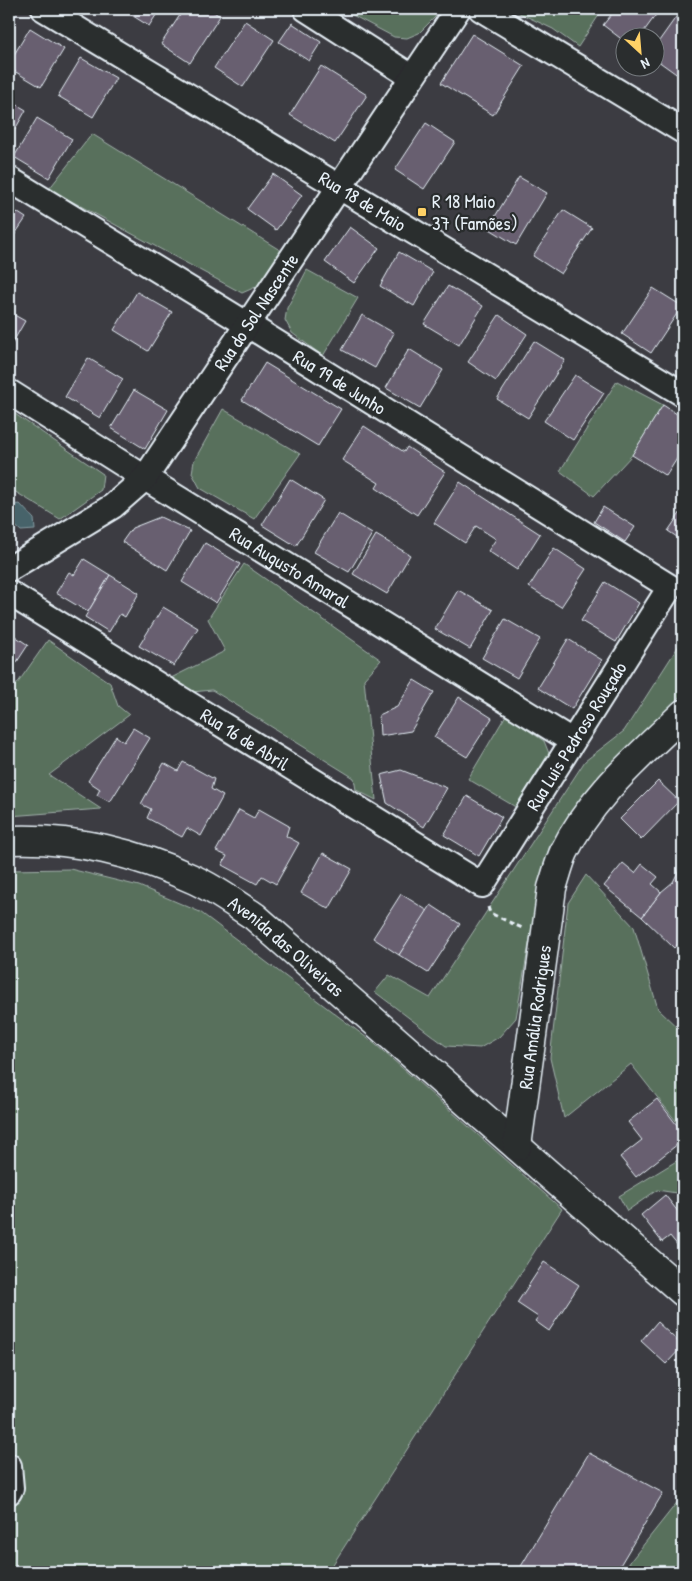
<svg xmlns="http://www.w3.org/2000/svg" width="692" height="1581" viewBox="0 0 692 1581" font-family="'Patrick Hand',sans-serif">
<rect width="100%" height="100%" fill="#3c3c42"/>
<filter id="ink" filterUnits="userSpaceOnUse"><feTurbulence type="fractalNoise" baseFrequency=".02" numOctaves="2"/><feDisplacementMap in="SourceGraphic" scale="10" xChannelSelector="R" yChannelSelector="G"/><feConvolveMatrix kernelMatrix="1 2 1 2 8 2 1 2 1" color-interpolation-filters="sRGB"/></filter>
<g filter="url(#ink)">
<g fill="#59705c" stroke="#a0b0aa">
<polygon points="341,9 429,9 438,14 419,33 407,38 394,37"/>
<polygon points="511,9 603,9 578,47 553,29"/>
<polygon points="92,134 283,252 258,286 242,293 49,189"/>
<polygon points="307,270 358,298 323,356 292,333 285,320 287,308"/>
<polygon points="617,381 663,405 632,455 594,496 560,471"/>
<polygon points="223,409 300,454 254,519 200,488 192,473 194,461"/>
<polygon points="12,412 103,474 101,490 60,519 9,488 9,418"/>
<polygon points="244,564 381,660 364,679 376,800 356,790 354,778 212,690 192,692 171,678 225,651 208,619"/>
<polygon points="683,639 683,693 592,784 550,844 537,898 516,1018 499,1037 480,1048 446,1046 375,992 389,975 430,998 585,761 624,731"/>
<polygon points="48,640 110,683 118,706 129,715 49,775 101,809 9,816 9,689 17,684"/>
<polygon points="506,715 544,741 552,761 519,809 468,779"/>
<polygon points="70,869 139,886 200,912 375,1044 562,1209 328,1572 9,1572 9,870"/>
<polygon points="586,875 634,927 658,1009 683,1033 683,1130 631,1064 564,1118 550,1058 568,903"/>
<polygon points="683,1157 683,1194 657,1190 627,1211 619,1196"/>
<polygon points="683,1495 683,1572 623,1572 633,1558"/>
</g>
<polygon fill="#47646b" stroke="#879ca3" points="20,504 34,519 35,530 21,531 9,520 9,505"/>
<g fill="#675f70" stroke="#e8f1f8">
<polygon points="122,9 160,9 149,26"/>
<polygon points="184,9 209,9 220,16 190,63 161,44"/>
<polygon points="616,9 654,9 658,12 639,38 624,38 624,41 603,25"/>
<polygon points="681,10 683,12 683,70 679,76 654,58 654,48"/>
<polygon points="245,21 274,40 243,87 214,68"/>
<polygon points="292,23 321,42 309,61 279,42"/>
<polygon points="30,28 64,49 41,87 9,68 9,63"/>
<polygon points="472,34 524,66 493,115 441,83"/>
<polygon points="81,58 116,78 93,117 58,96"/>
<polygon points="321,66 367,95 335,143 290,115"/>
<polygon points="9,100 26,110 9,140"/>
<polygon points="37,118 72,139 49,178 14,157"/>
<polygon points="426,123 455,142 424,189 395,170"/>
<polygon points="273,174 302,195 276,230 247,209"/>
<polygon points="519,177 547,193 516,245 488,228"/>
<polygon points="9,207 26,218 9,243"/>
<polygon points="563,210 592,228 561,274 533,256"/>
<polygon points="350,227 379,248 354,283 325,262"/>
<polygon points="399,252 433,272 414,306 380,286"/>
<polygon points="448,286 483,306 459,345 424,324"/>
<polygon points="653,288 682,306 651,353 622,334"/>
<polygon points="137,292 172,312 148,351 114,330"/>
<polygon points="9,312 25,321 9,349"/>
<polygon points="362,315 394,333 375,368 342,350"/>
<polygon points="499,315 527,334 496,381 468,362"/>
<polygon points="534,341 565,360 528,418 497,399"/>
<polygon points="683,342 683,361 675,356"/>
<polygon points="409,349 443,370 420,408 386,388"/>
<polygon points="88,358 123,379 100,418 65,397"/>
<polygon points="265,363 341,409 318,446 242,400"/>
<polygon points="575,375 604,393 573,440 544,421"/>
<polygon points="134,390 168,410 145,449 111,428"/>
<polygon points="663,405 683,418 683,449 666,476 632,455"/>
<polygon points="364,426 404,452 407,447 445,472 417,515 376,488 379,483 342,460"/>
<polygon points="290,479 324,500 296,546 262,525"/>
<polygon points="460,482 540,534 517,570 488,551 496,539 476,526 465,543 434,523"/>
<polygon points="603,507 635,527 625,542 594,522"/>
<polygon points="683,509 683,541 668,531"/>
<polygon points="338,513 372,534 349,572 314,552"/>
<polygon points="160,517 190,531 167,570 122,542 132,528"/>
<polygon points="376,535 410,555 387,594 353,574"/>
<polygon points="205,543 240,564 216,603 182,582"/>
<polygon points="554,548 586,569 561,607 529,587"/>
<polygon points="84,559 110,575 88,612 56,593 69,572 74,575"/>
<polygon points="110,575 139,593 125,617 120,614 109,632 85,617"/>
<polygon points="605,582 639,603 616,642 581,621"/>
<polygon points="458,590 493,610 470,649 435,629"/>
<polygon points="163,607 198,628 174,666 139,646"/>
<polygon points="505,619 540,639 517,678 482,658"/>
<polygon points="9,632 28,645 9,674"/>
<polygon points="568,639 602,660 572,709 538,688"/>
<polygon points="414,680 434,692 411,731 380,736 379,715 397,707"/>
<polygon points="459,697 492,718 467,757 434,737"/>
<polygon points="133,728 150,738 110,802 97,795 100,789 88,781 116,736 124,742"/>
<polygon points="183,762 214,779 211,789 223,796 201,836 187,828 182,837 147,818 151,809 141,804 164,763 178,771"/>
<polygon points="401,770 447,788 424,827 387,803 381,775"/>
<polygon points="658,781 679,801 641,840 620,819"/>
<polygon points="467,796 502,817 479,856 444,835"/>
<polygon points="259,809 289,826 286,836 299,843 276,884 262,876 257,884 222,865 227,856 216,851 239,810 254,818"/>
<polygon points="323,853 352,869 329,909 301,893"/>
<polygon points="683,862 683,939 674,948 642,917 661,892 673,882"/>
<polygon points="623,863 635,873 642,864 658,877 652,884 661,892 642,917 604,886"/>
<polygon points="401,894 428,911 399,955 373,938"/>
<polygon points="431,905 460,924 428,973 399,955"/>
<polygon points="657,1099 683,1133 683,1140 636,1177 620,1157 642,1140 628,1122"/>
<polygon points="665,1195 683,1218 683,1252 670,1236 662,1242 641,1215"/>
<polygon points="544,1262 579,1285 549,1331 535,1321 538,1317 517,1303"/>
<polygon points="657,1322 683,1346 666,1364 641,1341"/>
<polygon points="589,1453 663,1493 616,1572 528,1572 520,1568"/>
</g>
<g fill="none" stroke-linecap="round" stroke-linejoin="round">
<defs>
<g id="street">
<path id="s1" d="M44,9L683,394"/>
<polyline points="306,9 412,77"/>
<polyline points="481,9 683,131"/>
<path id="s2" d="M9,179L248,325L670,587L482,885L9,593"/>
<path id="s3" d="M9,392L145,478L572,741"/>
<path id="s4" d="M9,569L113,506L145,478L458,9"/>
<polyline points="9,1466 11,1488 9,1492"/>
</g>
<g id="secondary">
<path id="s5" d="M9,840C72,837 137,853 195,880C215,889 235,904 254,916L683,1292"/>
<path id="s6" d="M517,1146L552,888C556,876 559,863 564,852C591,796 640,756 683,714"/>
</g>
</defs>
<use href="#street" stroke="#e8f1f8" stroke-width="28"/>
<use href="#secondary" stroke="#e8f1f8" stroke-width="31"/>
<polyline stroke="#e8f1f8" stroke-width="3" stroke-dasharray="5 4" stroke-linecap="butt" points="488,907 490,913 522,928"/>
<use href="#street" stroke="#2a2d2e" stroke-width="24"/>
<use href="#secondary" stroke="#2a2d2e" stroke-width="28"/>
</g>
</g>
<rect fill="#ffd166" stroke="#2a2d2e" stroke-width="2" x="417" y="207" width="10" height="10" rx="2.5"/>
<g text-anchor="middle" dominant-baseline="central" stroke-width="4.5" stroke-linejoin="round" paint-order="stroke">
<g font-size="19" fill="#e8f1f8" stroke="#2a2d2e">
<text stroke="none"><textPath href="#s1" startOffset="372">Rua 18 de Maio</textPath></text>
<text stroke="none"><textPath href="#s4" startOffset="364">Rua do Sol Nascente</textPath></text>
<text stroke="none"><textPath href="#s2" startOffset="388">Rua 19 de Junho</textPath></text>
<text stroke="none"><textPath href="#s3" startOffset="331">Rua Augusto Amaral</textPath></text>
<text transform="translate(576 736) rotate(-58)">Rua Luis Pedroso Rouçado</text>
<text transform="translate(245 739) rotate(32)">Rua 16 de Abril</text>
<text stroke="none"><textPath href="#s5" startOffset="305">Avenida das Oliveiras</textPath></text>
<text stroke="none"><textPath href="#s6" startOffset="130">Rua Amália Rodrigues</textPath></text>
</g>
<g font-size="19" fill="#e8f1f8" stroke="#2a2d2e" text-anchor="start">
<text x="432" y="201">R 18 Maio<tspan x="432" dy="22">37 (Famões)</tspan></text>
</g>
</g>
<rect width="692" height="1581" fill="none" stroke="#2a2d2e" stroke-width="30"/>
<rect x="15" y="15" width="662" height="1551" fill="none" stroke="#e8f1f8" stroke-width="2" filter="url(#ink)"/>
<g transform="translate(640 52) rotate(154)"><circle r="24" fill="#2a2d2e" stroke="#767b7f"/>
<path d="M0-4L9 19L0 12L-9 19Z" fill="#ffd166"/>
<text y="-8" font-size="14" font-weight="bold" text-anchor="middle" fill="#e8f1f8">N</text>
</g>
</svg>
